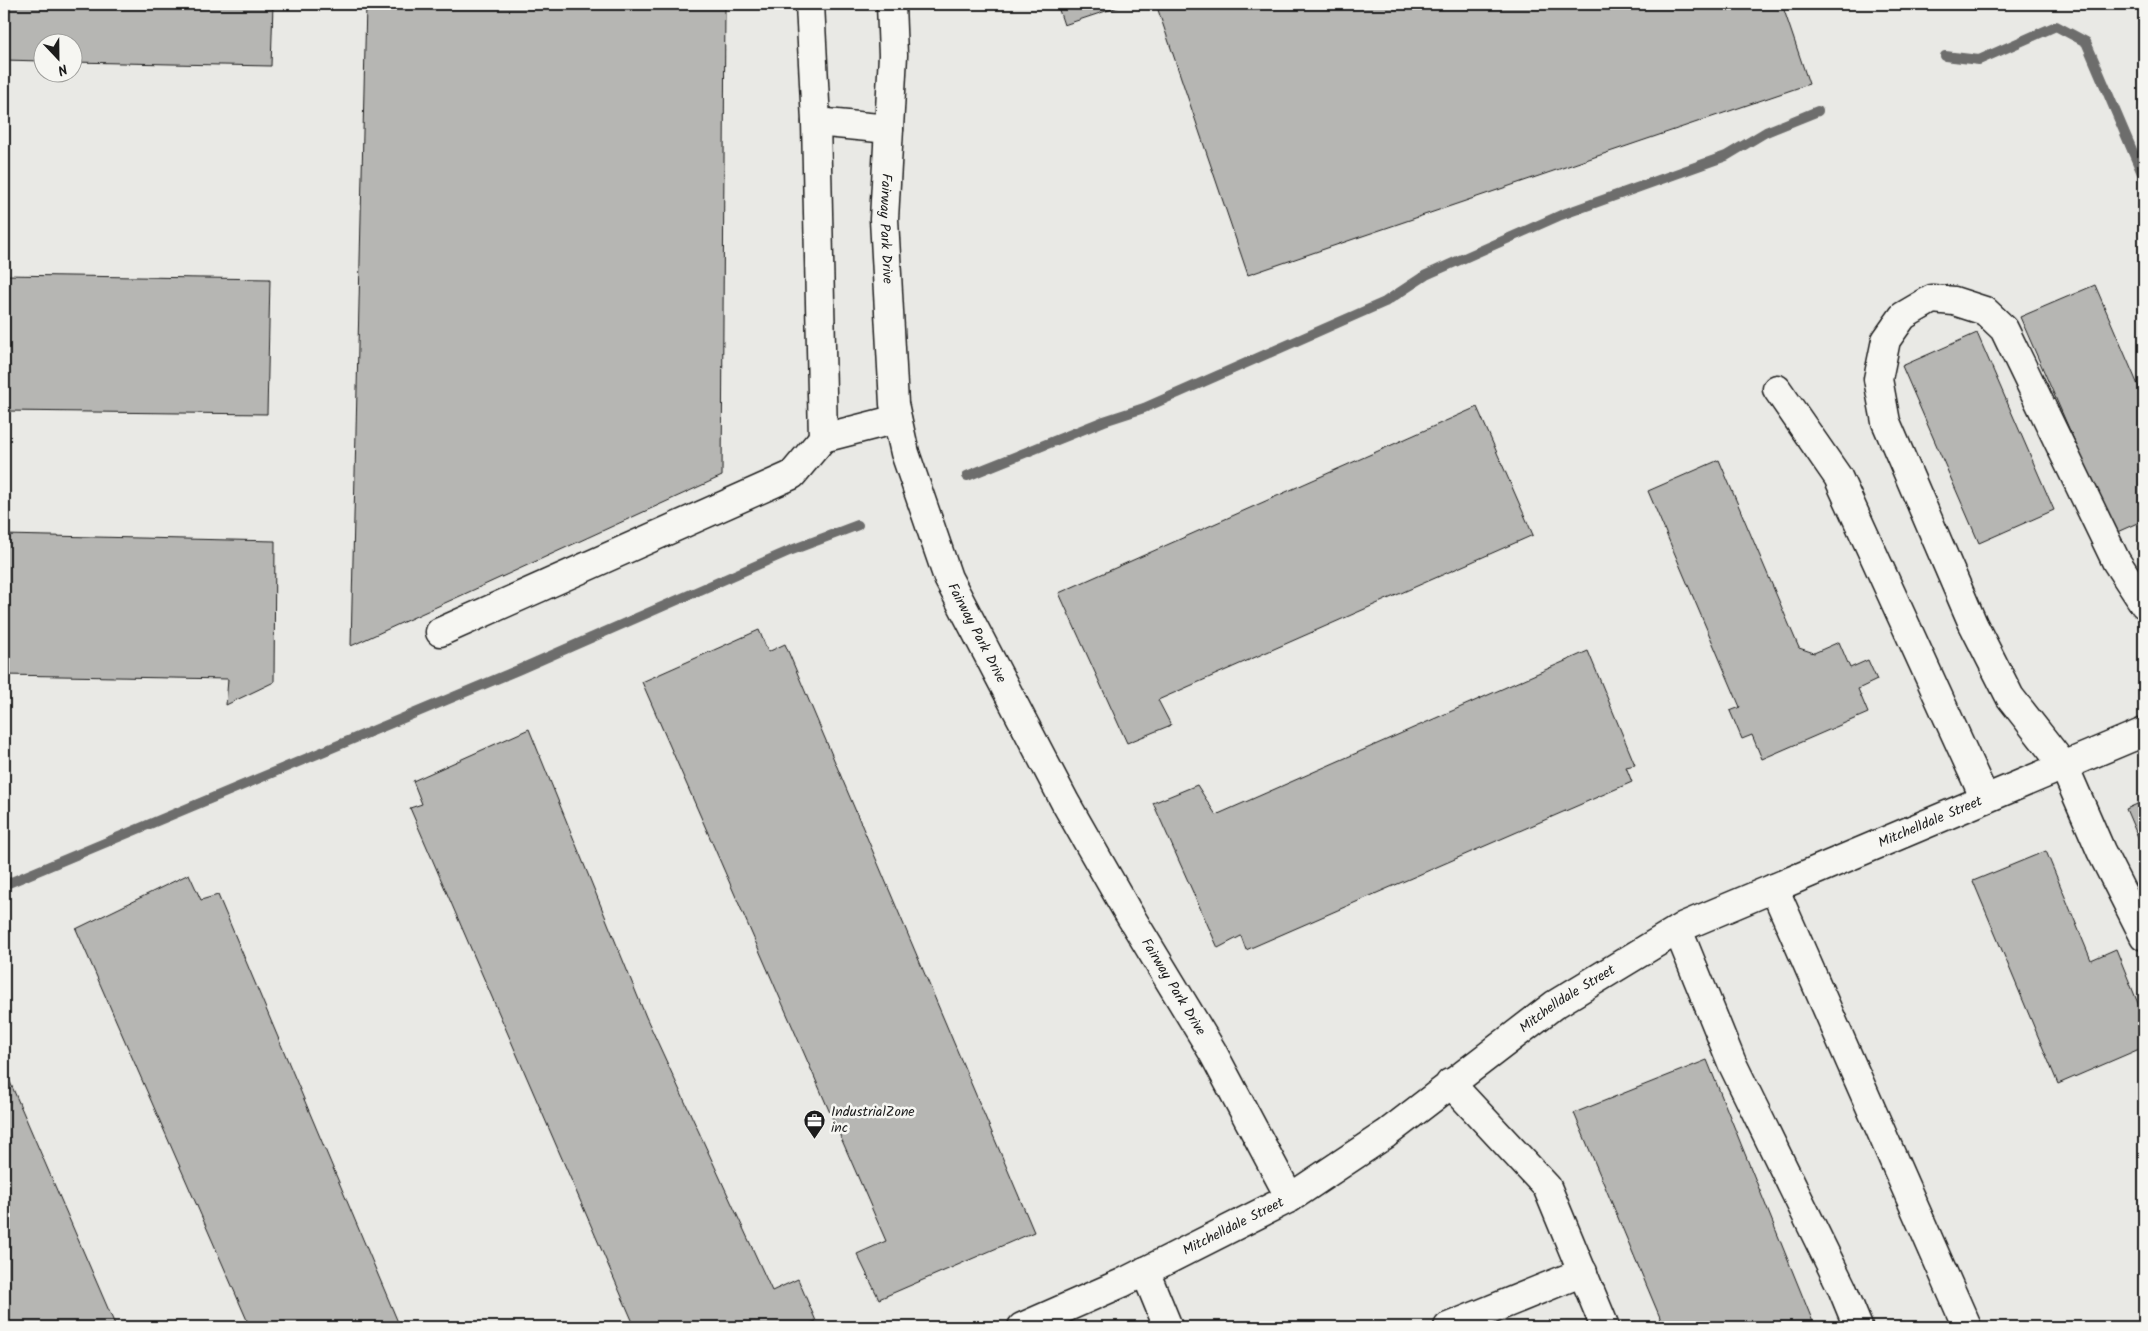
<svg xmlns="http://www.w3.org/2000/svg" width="2148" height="1331" viewBox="0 0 2148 1331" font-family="Kalam,sans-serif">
<rect width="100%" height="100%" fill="#e9e9e5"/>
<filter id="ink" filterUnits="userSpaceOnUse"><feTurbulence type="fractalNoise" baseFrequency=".02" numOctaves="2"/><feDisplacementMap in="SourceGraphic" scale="10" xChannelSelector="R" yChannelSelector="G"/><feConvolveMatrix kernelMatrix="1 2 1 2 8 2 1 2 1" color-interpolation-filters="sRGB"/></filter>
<g filter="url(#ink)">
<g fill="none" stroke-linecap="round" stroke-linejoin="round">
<g stroke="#6d6d6c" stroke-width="10">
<polyline points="1945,56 1979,60 2056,26 2086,42 2144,178"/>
<polyline points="967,476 1104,421 1144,408 1385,302 1426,275 1561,215 1726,156 1766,132 1818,111"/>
<polyline points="4,885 518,670 789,551 858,525"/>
</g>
</g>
<g fill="#b6b6b3" stroke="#1c1c1c">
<polygon points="4,4 273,4 271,66 72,62 72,42 42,42 42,61 4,60"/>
<polygon points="366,4 725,4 722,476 351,646"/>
<polygon points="1057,4 1127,4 1064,25"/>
<polygon points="1156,4 1782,4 1809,84 1248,275"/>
<polygon points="4,275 270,279 267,414 4,411"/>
<polygon points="2095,285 2144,399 2144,520 2115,533 2020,317"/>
<polygon points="1977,333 2054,510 1979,543 1902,366"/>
<polygon points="1477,407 1533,535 1158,700 1171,725 1127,743 1059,593"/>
<polygon points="1719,460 1799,648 1814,653 1839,642 1850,668 1868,660 1877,680 1858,689 1868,713 1762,759 1752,735 1742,739 1730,711 1740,707 1648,491"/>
<polygon points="4,535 275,541 274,682 226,705 228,679 4,675"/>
<polygon points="759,630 768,652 785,644 1034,1232 879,1299 857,1254 886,1241 642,682"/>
<polygon points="1588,651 1635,765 1626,767 1632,782 1246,950 1241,936 1218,948 1153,803 1197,785 1216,815"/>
<polygon points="529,729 646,1017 772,1291 798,1279 816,1321 801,1327 635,1327 410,808 422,804 413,781"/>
<polygon points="2144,801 2144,851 2126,809"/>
<polygon points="2046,851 2091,960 2116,949 2144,1018 2144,1047 2058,1084 1973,881"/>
<polygon points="189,874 201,900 218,895 400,1327 250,1327 76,929"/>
<polygon points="1707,1060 1815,1327 1664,1327 1574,1113"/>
<polygon points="4,1068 116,1327 4,1327"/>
</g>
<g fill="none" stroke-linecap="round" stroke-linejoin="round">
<defs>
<g id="minor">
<polyline points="810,4 816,122 823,438"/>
<path id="s1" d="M891,4L893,55L884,219L894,404L905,453L948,578L1065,802L1126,909L1212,1051L1290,1198"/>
<polyline points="816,122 889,129"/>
<polyline points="1777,389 1838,477 1985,799"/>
<polyline points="2144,604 2116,561 2004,329 1985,311 1954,301 1932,299 1903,316 1886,340 1878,379 1886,422 1973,624 2010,697 2064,766 2101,851 2144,936"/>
<polyline points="440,632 792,475 823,438 897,419"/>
<polyline points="1774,888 1967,1327"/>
<polyline points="1678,930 1732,1063 1842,1288 1858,1327"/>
<polyline points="1450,1083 1547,1187 1605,1327"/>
<polyline points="1145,1271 1168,1327"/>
<path id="s2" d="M1022,1327L1122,1283L1290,1198L1386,1134L1554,1005L1684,926L2144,732"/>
<polyline points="1448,1327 1583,1272"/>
</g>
</defs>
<use href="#minor" stroke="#1c1c1c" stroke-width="31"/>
<use href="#minor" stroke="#f6f6f2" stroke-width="28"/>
</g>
</g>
<defs>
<symbol id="office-pin" viewBox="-11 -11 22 30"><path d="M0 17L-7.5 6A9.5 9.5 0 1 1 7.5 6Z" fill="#1c1c1c" stroke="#f6f6f2"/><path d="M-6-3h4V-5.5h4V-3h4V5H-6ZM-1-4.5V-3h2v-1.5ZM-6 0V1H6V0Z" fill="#fff"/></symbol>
</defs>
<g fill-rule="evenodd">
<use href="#office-pin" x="802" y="1108" width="25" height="34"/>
</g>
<g text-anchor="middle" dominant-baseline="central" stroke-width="5" stroke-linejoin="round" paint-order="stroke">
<g font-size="14" fill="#1c1c1c" stroke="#f6f6f2">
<text stroke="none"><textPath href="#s1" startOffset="225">Fairway Park Drive</textPath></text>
<text stroke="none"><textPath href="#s1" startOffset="645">Fairway Park Drive</textPath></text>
<text stroke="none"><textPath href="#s2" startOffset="1044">Mitchelldale Street</textPath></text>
<text stroke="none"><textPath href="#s1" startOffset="1050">Fairway Park Drive</textPath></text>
<text stroke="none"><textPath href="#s2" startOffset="639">Mitchelldale Street</textPath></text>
<text stroke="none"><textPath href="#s2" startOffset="234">Mitchelldale Street</textPath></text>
</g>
<g font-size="14" fill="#1c1c1c" stroke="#f6f6f2" text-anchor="start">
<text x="831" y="1112">IndustrialZone<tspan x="831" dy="16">inc</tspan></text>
</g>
</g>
<rect width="2148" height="1331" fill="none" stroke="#f6f6f2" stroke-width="20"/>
<rect x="10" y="10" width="2128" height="1311" fill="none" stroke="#1c1c1c" stroke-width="2" filter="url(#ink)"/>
<g transform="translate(58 58) rotate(158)"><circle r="24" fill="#f6f6f2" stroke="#9f9f9c"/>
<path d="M0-4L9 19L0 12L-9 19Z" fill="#1c1c1c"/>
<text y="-8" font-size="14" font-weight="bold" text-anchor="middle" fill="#1c1c1c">N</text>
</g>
</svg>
